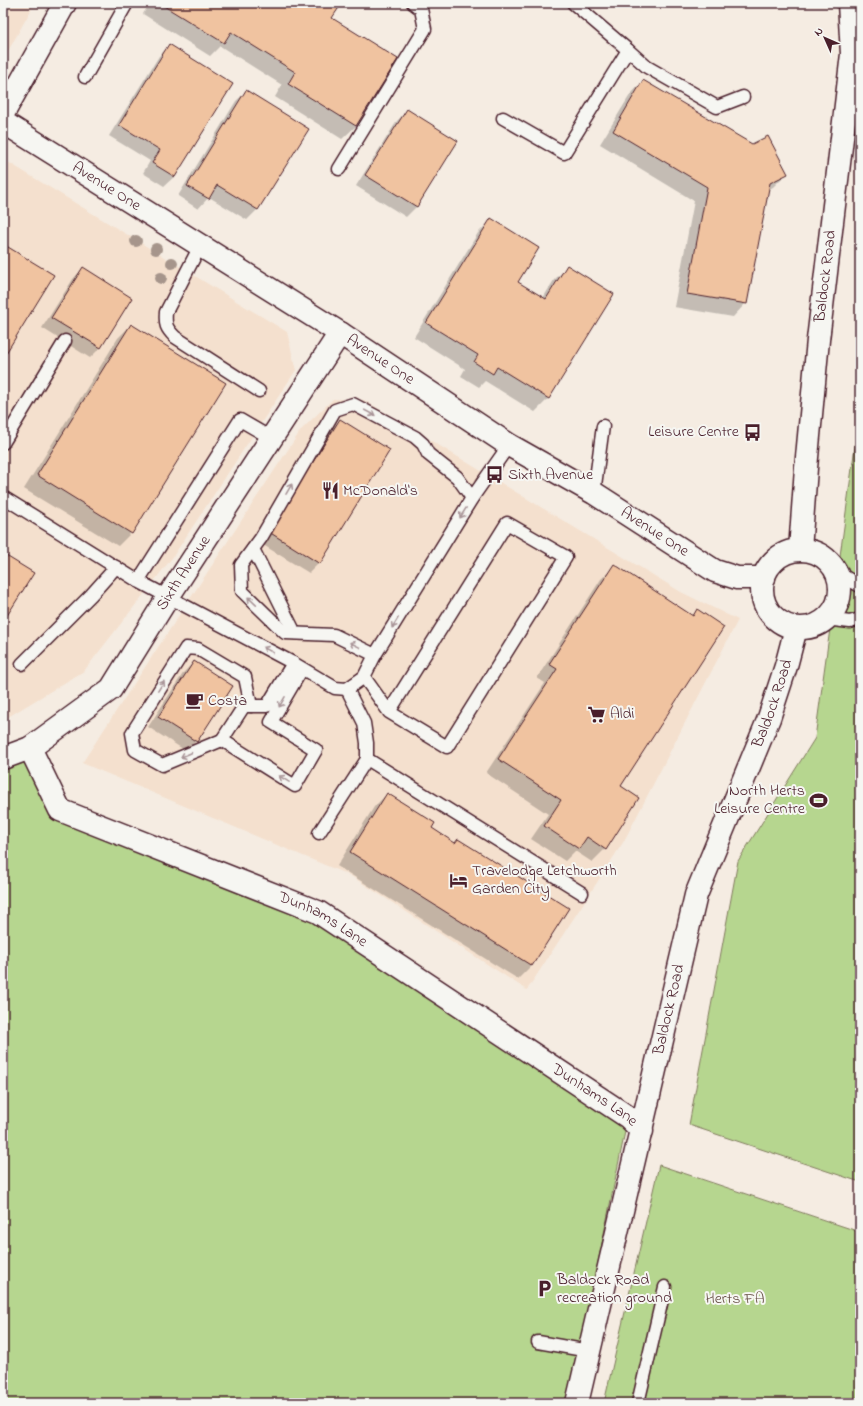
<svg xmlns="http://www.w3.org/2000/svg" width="863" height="1406" viewBox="0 0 863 1406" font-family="'Indie Flower',sans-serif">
<rect width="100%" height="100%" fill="#f5ece2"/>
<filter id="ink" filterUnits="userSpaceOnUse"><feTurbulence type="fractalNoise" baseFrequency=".025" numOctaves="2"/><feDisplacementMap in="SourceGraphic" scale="8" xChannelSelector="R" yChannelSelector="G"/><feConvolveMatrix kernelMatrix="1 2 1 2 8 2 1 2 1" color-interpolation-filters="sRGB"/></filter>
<g filter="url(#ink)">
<g fill="#f4e0ce">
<polygon points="3,3 35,3 3,60"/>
<polygon points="3,159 287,332 296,370 172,558 84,671 3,720"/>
<polygon points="333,399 364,400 681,592 738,620 624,841 527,990 351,876 82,763 301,430"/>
</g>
<g fill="#b6d68f" stroke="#807a5d">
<polygon points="860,410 860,1182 689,1125 738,861 815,738"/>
<polygon points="30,748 60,811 318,912 628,1117 569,1403 3,1403 3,758"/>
<polygon points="659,1165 860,1232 860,1403 604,1403"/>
</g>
<g fill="#0003">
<polygon points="150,3 340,3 330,19 356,126 342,139 275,97 282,85 220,46 210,56 143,14"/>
<polygon points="169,46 175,176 164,186 143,173 150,161 109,136 159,56"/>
<polygon points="643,81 786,174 773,187 768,190 746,303 733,317 674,307 694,201 600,144 630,95"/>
<polygon points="247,91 308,129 257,210 247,220 209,197 198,209 178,196 236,101"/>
<polygon points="407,111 456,141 416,207 406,217 356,186 397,121"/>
<polygon points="491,220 517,283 543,298 554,280 568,267 548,399 535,412 485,381 479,387 461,376 465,369 414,337 478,233"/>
<polygon points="83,268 131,298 100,348 90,358 42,328 73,279"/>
<polygon points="131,325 131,533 118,546 24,489 118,338"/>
<polygon points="340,420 319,563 309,573 260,543 330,430"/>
<polygon points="615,566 692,616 697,611 619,786 605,849 592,862 575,851 565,861 531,839 548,814 486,773 545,683 537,678 601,579"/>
<polygon points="194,662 196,741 186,751 148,727 184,672"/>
<polygon points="387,794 430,829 531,966 518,979 337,866 374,807"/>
</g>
<g fill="#f0c3a0" stroke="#4a1f2b">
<polygon points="159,3 342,3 332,18 398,59 356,126 288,84 295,72 231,32 224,43"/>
<polygon points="169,44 233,84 175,177 152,163 160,150 119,125"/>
<polygon points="643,80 752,144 768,136 788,174 770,183 747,304 687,294 707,187 613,131"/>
<polygon points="246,90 309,129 258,210 217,185 209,199 187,186"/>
<polygon points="407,109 458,141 417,207 365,175"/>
<polygon points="491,218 539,248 518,282 546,299 567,265 614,294 549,399 497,367 493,374 474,362 478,355 426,323"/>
<polygon points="3,244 54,275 3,358"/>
<polygon points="83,267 132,298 101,348 51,318"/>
<polygon points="131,324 226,383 132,534 37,475"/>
<polygon points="340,419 390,450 320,564 269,532"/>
<polygon points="3,554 34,573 3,622"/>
<polygon points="614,564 693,616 697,609 724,627 621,786 639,798 606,850 587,837 579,849 544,826 561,800 498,759 557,669 549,664"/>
<polygon points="194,661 233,686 197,742 158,717"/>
<polygon points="387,793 435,823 432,828 455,843 458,839 569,908 532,966 350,852"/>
</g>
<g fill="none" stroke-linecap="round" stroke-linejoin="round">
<defs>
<g id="lane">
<polyline points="628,50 647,67 717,107 743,97"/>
<polyline points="85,77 127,3"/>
<polyline points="503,118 564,153 628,50 573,3"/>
<polyline points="339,169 425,29 421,9 413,3"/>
<path d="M200,246L166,312C165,325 166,328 175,337L259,391"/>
<polyline points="3,443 65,341"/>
<polyline points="594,493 603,426"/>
<polyline points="3,497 138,581 293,663 335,688 347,689 364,677 375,655 472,498 509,445"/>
<polyline points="253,549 295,633"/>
<polyline points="835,571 860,586"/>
<polyline points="138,581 240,420 271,438"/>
<polyline points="826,619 850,622 860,619"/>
<polyline points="375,655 334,635 285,633 242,591 241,565 261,538 335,410 353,404 415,437 423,444 428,454 457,477 472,498"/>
<polyline points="293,663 267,706 244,706 222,740 295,786 316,750 271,722 302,669"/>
<polyline points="22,664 91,595 116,567"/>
<polyline points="364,677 389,712 447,747 566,557 507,523 389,712"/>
<polyline points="347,689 364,723 367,743 367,759 582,893"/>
<polyline points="222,740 162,765 135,750 132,733 186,648 198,649 245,677 251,706"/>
<polyline points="319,833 367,759"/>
<polyline points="538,1342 589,1351"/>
<polyline points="638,1403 665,1287"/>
</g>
<g id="street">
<polyline points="3,114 65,3"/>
<path id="s1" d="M3,122L340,333L509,445L594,493L715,571L737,578H764"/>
<path id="s2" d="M30,748L60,810L318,912L628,1117L642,1131"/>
<path id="s3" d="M3,758L30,748L111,689L168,597L340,333"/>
</g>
<g id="secondary">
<path id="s4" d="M800,550L806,468L818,340L852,54L849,3"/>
<circle cx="801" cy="589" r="39"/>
<path id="s5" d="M577,1403L696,895L769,718L786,666L796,628"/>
</g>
</defs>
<use href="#lane" stroke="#4a1f2b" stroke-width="15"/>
<use href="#street" stroke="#4a1f2b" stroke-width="25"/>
<use href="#secondary" stroke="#4a1f2b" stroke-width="25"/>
<use href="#lane" stroke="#f6f6f2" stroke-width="12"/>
<use href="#street" stroke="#f6f6f2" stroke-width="22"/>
<use href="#secondary" stroke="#f6f6f2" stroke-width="22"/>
</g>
<g fill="#a6958b">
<circle cx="136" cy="241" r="6"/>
<circle cx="156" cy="249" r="6"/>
<circle cx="172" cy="263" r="6"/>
<circle cx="161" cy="278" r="6"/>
</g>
<defs><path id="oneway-shaft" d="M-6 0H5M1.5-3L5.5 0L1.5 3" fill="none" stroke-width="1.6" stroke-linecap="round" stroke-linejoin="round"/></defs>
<g stroke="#a99598">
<use href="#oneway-shaft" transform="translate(370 413) rotate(28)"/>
<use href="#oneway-shaft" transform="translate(289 489) rotate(-60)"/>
<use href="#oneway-shaft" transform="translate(463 513) rotate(122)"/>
<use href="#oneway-shaft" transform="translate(252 601) rotate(-136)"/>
<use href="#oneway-shaft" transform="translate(395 623) rotate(122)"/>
<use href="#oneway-shaft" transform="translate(355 645) rotate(-154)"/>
<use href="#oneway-shaft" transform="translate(268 650) rotate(-152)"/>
<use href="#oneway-shaft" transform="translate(161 686) rotate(-58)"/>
<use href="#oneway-shaft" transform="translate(282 702) rotate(120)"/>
<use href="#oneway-shaft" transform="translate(186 755) rotate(157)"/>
<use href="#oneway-shaft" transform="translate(284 779) rotate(-148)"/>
</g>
</g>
<defs>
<symbol id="bus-bare" viewBox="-9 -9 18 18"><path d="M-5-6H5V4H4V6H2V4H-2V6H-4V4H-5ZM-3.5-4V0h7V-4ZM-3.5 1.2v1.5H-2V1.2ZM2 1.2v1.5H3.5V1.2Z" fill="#4a1f2b" stroke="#f6f6f2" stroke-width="2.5" paint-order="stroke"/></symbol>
<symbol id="restaurant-bare" viewBox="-9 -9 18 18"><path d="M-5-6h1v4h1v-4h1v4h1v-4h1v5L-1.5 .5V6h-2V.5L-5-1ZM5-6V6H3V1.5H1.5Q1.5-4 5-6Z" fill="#4a1f2b" stroke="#f6f6f2" stroke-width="2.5" paint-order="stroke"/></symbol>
<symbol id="cafe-bare" viewBox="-9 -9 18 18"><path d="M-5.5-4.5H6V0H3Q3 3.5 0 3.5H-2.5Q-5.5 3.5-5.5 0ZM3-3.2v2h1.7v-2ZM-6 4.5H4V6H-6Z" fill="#4a1f2b" stroke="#f6f6f2" stroke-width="2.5" paint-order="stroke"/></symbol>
<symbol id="supermarket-bare" viewBox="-9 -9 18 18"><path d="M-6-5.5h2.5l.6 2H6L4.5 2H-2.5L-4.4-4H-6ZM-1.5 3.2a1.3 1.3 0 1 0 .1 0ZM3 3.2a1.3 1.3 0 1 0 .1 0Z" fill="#4a1f2b" stroke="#f6f6f2" stroke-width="2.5" paint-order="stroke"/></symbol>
<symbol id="stadium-bare" viewBox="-9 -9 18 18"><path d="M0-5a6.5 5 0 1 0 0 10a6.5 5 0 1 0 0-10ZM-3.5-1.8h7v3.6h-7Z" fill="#4a1f2b" stroke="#f6f6f2" stroke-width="2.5" paint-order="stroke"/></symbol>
<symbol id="hotel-bare" viewBox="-9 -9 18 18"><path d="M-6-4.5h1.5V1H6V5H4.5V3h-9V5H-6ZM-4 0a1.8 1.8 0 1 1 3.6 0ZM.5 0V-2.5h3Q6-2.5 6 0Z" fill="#4a1f2b" stroke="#f6f6f2" stroke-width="2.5" paint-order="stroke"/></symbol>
<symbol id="parking-bare" viewBox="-9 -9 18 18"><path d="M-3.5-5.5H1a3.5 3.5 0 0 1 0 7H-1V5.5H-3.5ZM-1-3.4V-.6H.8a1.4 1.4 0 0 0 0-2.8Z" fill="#4a1f2b" stroke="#f6f6f2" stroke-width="2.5" paint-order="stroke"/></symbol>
</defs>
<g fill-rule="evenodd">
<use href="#bus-bare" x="740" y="420" width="25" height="25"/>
<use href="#bus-bare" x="482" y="462" width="25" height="25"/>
<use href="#restaurant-bare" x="318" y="478" width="25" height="25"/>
<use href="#cafe-bare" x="182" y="688" width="25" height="25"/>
<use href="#supermarket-bare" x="584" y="702" width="25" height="25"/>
<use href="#stadium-bare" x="806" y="788" width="25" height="25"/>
<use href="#hotel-bare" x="446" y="868" width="25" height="25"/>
<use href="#parking-bare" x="532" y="1276" width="25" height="25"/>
</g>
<g text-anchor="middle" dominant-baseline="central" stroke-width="4" stroke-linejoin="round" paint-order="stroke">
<g font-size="16" fill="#4a1f2b" stroke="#f6f6f2">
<text stroke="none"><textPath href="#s1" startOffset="122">Avenue One</textPath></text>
<text stroke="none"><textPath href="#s4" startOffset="275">Baldock Road</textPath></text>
<text stroke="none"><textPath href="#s1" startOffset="446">Avenue One</textPath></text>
<text stroke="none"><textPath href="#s1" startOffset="770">Avenue One</textPath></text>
<text stroke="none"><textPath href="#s3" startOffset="266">Sixth Avenue</textPath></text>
<text stroke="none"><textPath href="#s5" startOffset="728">Baldock Road</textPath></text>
<text stroke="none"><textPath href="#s2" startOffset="354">Dunhams Lane</textPath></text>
<text stroke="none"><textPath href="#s5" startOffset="404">Baldock Road</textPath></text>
<text stroke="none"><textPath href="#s2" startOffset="678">Dunhams Lane</textPath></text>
</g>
<g font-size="16" fill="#4a1f2b" stroke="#f6f6f2" text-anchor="start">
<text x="739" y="432" text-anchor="end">Leisure Centre</text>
<text x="508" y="475">Sixth Avenue</text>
<text x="343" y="491">McDonald's</text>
<text x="208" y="701">Costa</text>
<text x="610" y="714">Aldi</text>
<text x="805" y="791" text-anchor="end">North Herts<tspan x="805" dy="18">Leisure Centre</tspan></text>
<text x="472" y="871">Travelodge Letchworth<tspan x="472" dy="18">Garden City</tspan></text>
<text x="557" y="1280">Baldock Road<tspan x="557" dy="18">recreation ground</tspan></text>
</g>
<g font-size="16" fill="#654d44" stroke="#f6f6f2">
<text x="735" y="1299">Herts FA</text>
</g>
</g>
<rect width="863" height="1406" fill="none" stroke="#f6f6f2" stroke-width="16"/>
<rect x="8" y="8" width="847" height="1390" fill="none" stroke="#4a1f2b" stroke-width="1.5" filter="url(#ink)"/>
<g transform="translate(825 38) rotate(315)" stroke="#f6f6f2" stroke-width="3" paint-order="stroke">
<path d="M0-3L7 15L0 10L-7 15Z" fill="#4a1f2b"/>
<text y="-6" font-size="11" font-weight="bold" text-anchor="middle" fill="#4a1f2b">N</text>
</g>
</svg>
